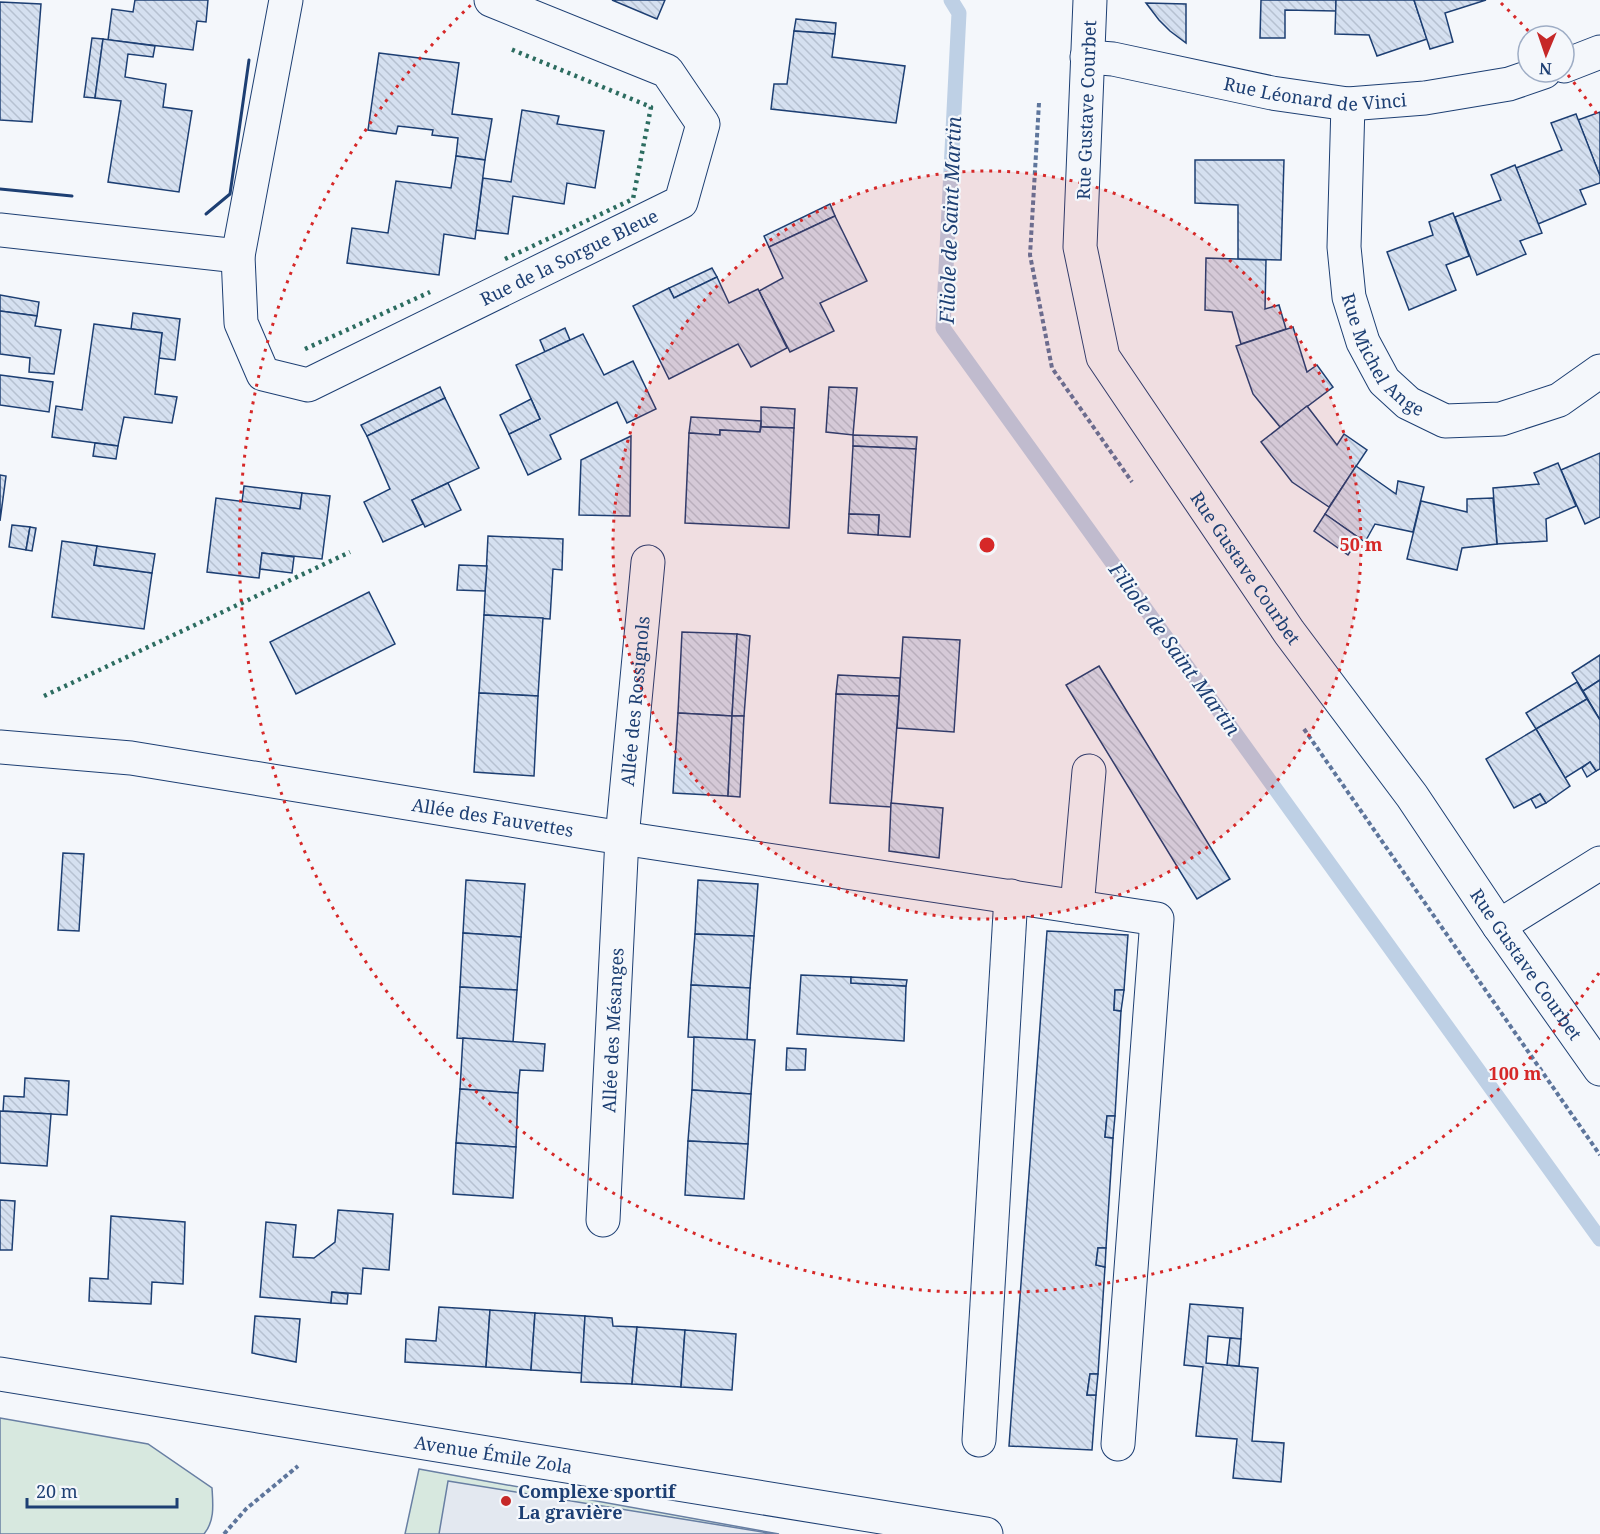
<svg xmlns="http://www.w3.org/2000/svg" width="1600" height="1534" viewBox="0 0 1600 1534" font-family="'Noto Serif',serif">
<defs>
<pattern id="building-back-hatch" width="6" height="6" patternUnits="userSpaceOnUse" patternTransform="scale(1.5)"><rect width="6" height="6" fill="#d5e0f0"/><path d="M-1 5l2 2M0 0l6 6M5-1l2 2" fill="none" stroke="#b6c1d1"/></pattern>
</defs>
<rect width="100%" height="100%" fill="#f4f7fb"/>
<g fill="#d7e8df" stroke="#687fa3" stroke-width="1.5">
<path d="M0,1418L148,1444L212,1488C213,1504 215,1521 204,1534H0Z"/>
<polygon points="419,1469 779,1534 405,1534"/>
</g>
<polygon fill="#e3e8f0" stroke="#687fa3" stroke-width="1.5" points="448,1481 775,1534 439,1534"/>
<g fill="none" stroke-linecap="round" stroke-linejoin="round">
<polyline stroke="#bed0e5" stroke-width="15" points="951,0 959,13 943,328 1600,1239"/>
</g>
<g fill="url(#building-back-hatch)" stroke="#1d3f73" stroke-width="1.5">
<polygon points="135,0 208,0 206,22 197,21 193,50 108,40 112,9 133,12"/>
<polygon points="612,0 665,0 657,19"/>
<polygon points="1261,0 1336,0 1336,11 1285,10 1285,38 1260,38"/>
<polygon points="1336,0 1414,0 1427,39 1377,56 1369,35 1335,34"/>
<polygon points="1414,0 1486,0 1445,13 1453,42 1430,49"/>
<polygon points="0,2 41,4 32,122 0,120"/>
<polygon points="1146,3 1186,4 1186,43 1170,31 1159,20"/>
<polygon points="796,19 836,23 835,34 794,31"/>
<polygon points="794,31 835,34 832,57 905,66 896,123 771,109 774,84 787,84"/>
<polygon points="92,38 103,39 95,98 84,97"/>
<polygon points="103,39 155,46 153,57 128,54 125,77 166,84 163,107 192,111 179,192 108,182 121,101 95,98"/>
<polygon points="379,53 459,63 452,114 492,119 485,160 456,156 458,138 432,135 433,130 398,126 396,134 368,130"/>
<polygon points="522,110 559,116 557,124 604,131 595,188 567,183 564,204 513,196 508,234 476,230 483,178 511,182"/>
<polygon points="1600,112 1600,176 1578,120"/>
<polygon points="1576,114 1600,176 1600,183 1580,190 1586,204 1538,224 1516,168 1562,150 1551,123"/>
<polygon points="456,156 485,160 475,239 444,234 439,275 347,263 352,228 388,233 396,181 451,188"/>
<polygon points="1195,160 1284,160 1281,260 1238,259 1238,205 1195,203"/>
<polygon points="1515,165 1542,233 1520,241 1526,254 1477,275 1455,217 1501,200 1491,175"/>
<polygon points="830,204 835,216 769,247 764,236"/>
<polygon points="1453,213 1469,256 1446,265 1456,290 1409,310 1387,252 1433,235 1429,222"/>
<polygon points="835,216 867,281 820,303 834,331 790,352 759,291 783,278 769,247"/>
<polygon points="1206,258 1266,260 1265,309 1279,305 1286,329 1241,344 1232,312 1205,310"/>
<polygon points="712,268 717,277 674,298 669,288"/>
<polygon points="717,277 729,303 758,289 787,348 751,367 738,344 669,379 633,306 669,288 674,298"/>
<polygon points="0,295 39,302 37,316 0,311"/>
<polygon points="0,311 37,316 35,326 61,330 54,374 29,372 30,358 0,354"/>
<polygon points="133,313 180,319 175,360 159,358 162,333 131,329"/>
<polygon points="94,324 162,333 155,394 177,397 172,423 124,417 118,446 52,437 56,406 82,410"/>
<polygon points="1293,327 1307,372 1317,365 1333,387 1280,427 1253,394 1236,346"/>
<polygon points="565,328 570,340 545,352 540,340"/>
<polygon points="583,334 604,375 633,361 656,409 627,423 617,402 550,435 561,459 528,475 509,434 540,419 516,365"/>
<polygon points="0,375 53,382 49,412 0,405"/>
<polygon points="440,387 445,398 367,436 361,425"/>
<polygon points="829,387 857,388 853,435 826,432"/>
<polygon points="445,398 479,468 412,500 423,524 383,542 364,502 390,489 367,436"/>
<polygon points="531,399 540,419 509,434 500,415"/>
<polygon points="1307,406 1337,445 1344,434 1367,450 1329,507 1292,482 1261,442"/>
<polygon points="761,407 795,409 794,428 761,427"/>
<polygon points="691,417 761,421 760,432 720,430 720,435 689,433"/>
<polygon points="761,427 794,428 789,528 685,523 689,433 720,435 720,430 760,432"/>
<polygon points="853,435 917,437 916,449 853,446"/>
<polygon points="631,436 630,516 579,515 581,460"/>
<polygon points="95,443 118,446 116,459 93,456"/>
<polygon points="853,446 916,449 910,537 878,535 879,515 849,514"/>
<polygon points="1600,453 1600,517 1585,524 1561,470"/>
<polygon points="1558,463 1576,506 1546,519 1547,541 1497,544 1493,488 1539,484 1534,473"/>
<polygon points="1356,466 1396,494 1398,481 1424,487 1413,532 1375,524 1365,542 1325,514"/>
<polygon points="0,475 6,476 0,521"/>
<polygon points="448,483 461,510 425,527 412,500"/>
<polygon points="244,486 302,493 300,509 242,502"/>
<polygon points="302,493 330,496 322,559 262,553 259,578 207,572 216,498 300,509"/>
<polygon points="1493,498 1497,544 1462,548 1457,570 1407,559 1421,501 1467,512 1467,499"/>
<polygon points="849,514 879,515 878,535 848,533"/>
<polygon points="1325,514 1359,538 1348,555 1314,531"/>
<polygon points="12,525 30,527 26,550 9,547"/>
<polygon points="30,527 36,528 32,551 26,550"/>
<polygon points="488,536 563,539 562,570 553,569 550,619 484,615"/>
<polygon points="62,541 97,546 94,565 152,573 144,629 52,617"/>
<polygon points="97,546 155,554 152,573 94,565"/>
<polygon points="262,553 294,557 292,573 260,569"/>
<polygon points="459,565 487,566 485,591 457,590"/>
<polygon points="369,592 395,644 296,694 270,642"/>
<polygon points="484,615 543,618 538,696 479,693"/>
<polygon points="682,632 737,634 732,716 678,713"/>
<polygon points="737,634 750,636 744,716 732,716"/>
<polygon points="903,637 960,640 954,732 897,728"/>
<polygon points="1600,655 1600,680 1583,691 1572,673"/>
<polygon points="1099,666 1230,879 1197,899 1066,685"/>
<polygon points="838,675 900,678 899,696 836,694"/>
<polygon points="1600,680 1600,720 1583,691"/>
<polygon points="1577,682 1587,699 1536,729 1526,713"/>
<polygon points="479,693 538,696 534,776 474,772"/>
<polygon points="836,694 899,696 891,807 830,803"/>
<polygon points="1587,699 1600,720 1600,769 1596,771 1590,762 1565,778 1536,729"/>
<polygon points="678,713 732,716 728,796 673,793"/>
<polygon points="732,716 744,716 740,797 728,796"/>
<polygon points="1536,729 1570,786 1546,803 1540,794 1514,808 1486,759"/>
<polygon points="1590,762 1596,771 1587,777 1582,768"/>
<polygon points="1540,794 1546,803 1536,808 1531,799"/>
<polygon points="891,803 943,808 939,858 889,851"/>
<polygon points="63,853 84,854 79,931 58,930"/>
<polygon points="466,880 525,884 521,937 463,933"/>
<polygon points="698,880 758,884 754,936 695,934"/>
<polygon points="1047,931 1128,935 1124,990 1115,990 1114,1010 1121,1011 1115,1116 1107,1116 1105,1137 1113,1138 1106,1248 1098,1248 1096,1265 1105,1267 1098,1374 1090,1374 1087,1395 1096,1395 1092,1450 1009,1446"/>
<polygon points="463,933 521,937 517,990 460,987"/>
<polygon points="695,934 754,936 750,988 691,985"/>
<polygon points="801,975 851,977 851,983 906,986 904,1041 797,1034"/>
<polygon points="851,977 907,980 906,986 851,983"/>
<polygon points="691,985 750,988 747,1040 688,1037"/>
<polygon points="460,987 517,990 513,1042 457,1038"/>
<polygon points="1115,990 1124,990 1121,1011 1114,1010"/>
<polygon points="694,1037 755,1040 751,1094 692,1090"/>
<polygon points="463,1038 545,1044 543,1071 520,1070 518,1093 460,1089"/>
<polygon points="787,1048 806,1049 805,1070 786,1070"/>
<polygon points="25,1078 69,1081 67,1115 3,1111 4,1096 24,1097"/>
<polygon points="460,1089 518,1093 516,1147 456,1143"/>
<polygon points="692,1090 751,1094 748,1144 688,1141"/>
<polygon points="0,1111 51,1114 47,1166 0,1163"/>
<polygon points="1107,1116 1115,1116 1113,1138 1105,1137"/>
<polygon points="688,1141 748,1144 744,1199 685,1195"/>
<polygon points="456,1143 516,1147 513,1198 453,1194"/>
<polygon points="0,1200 15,1201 12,1250 0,1250"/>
<polygon points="338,1210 393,1214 389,1270 363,1268 361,1294 332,1292 331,1303 260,1297 266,1222 296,1225 293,1257 314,1258 335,1242"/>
<polygon points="111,1216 185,1222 183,1284 152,1282 151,1304 89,1301 90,1278 108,1279"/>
<polygon points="1098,1248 1106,1248 1105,1267 1096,1265"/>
<polygon points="332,1292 348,1294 347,1304 331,1303"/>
<polygon points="1190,1304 1243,1308 1241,1339 1208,1336 1206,1363 1258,1368 1252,1441 1284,1443 1281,1482 1233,1478 1237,1439 1196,1436 1203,1367 1184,1365"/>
<polygon points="439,1307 490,1310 486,1367 405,1362 406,1339 436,1341"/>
<polygon points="490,1310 535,1313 531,1370 486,1367"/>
<polygon points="535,1313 585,1316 582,1373 531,1370"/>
<polygon points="255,1316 300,1319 296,1362 252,1353"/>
<polygon points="585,1316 612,1318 613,1326 637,1327 632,1384 581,1382"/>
<polygon points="637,1327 685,1330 681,1387 632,1384"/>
<polygon points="685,1330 736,1334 732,1390 681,1387"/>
<polygon points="1230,1338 1241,1339 1239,1366 1227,1365"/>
<polygon points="1090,1374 1098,1374 1096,1395 1087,1395"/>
</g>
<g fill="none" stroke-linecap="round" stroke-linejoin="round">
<defs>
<g id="minor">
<path id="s1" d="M286,0L238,256L241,323L263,374L308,385L681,202L703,124L667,71L491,0"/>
<path id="s2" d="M1090,0L1080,247L1103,357L1289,632L1412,796L1499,926L1600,1069"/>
<path id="s3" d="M1087,57L1113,59L1272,93L1348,104L1425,98L1509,84L1544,72"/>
<polyline points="1564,66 1600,52"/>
<path id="s4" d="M1348,104L1344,247L1349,297L1363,342L1384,381L1408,403L1445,421L1501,419L1559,400L1600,371"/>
<polyline points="0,230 238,256"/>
<path id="s5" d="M0,747L131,758L622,838L1157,919L1118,1444"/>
<polyline points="1077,907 1089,771"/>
<polyline points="1499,926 1600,863"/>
<path id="s6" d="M603,1220L622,838L648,562"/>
<path id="s7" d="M0,1374L986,1534"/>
<polyline points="979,1440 1011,896"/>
</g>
</defs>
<use href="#minor" stroke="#1d3f73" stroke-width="35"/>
<g stroke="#5e769c" stroke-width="4" stroke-dasharray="4.5 3" stroke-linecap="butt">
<polyline points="1039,103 1030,255 1052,368 1132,482"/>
<polyline points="1304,729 1600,1155"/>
<polyline points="224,1534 246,1509 298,1466"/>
</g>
<use href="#minor" stroke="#f4f7fb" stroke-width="33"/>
<g stroke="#2c6c60" stroke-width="4.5" stroke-dasharray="3 4.5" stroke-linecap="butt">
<polyline points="505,259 633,199 651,107 508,48"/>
<polyline points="305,349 430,292"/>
<polyline points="44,696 350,552"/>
</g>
<g stroke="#1d3f73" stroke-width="3">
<polyline points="0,189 72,196"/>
<polyline points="206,214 230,194 249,60"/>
</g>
</g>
<circle cx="987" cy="545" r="374" fill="#d62828" fill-opacity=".12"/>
<g fill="none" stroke="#d62828" stroke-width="3" stroke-dasharray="3 6">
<circle cx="987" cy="545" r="374"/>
<path d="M1599 973A747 747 0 1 1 473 3M1501 3A747 747 0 0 1 1533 36M1568 75A747 747 0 0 1 1599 117"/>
</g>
<circle fill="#c62828" stroke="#f4f7fb" stroke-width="2" cx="506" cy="1501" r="6"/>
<g text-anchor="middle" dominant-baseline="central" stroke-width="4.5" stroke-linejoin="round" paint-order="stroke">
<g font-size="18" fill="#1d3f73" stroke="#f4f7fb">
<text stroke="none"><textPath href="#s3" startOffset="232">Rue Léonard de Vinci</textPath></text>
<text transform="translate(1086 110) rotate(-88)">Rue Gustave Courbet</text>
<text stroke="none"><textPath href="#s1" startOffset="720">Rue de la Sorgue Bleue</textPath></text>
<text stroke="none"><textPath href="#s4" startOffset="262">Rue Michel Ange</textPath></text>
<text stroke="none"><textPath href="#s2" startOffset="614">Rue Gustave Courbet</textPath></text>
<text stroke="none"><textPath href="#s6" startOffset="520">Allée des Rossignols</textPath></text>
<text stroke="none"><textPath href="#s5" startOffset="498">Allée des Fauvettes</textPath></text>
<text stroke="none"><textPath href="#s2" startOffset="1100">Rue Gustave Courbet</textPath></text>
<text stroke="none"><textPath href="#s6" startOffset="190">Allée des Mésanges</textPath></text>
<text stroke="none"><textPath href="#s7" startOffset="500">Avenue Émile Zola</textPath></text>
</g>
<g font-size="18" font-weight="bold" fill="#1d3f73" stroke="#f4f7fb" text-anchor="start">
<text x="518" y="1491">Complexe sportif<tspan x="518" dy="21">La gravière</tspan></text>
</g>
<g font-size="20" font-style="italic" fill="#1d3f73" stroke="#f4f7fb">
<text transform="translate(950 220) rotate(-88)">Filiole de Saint Martin</text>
<text transform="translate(1175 649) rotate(54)">Filiole de Saint Martin</text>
</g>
</g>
<circle cx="987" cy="545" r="9" fill="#d62828" stroke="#f4f7fb" stroke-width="3"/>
<g font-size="18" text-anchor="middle" font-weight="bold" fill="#d62828" stroke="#f4f7fb" stroke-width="4.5" stroke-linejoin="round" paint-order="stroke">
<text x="1361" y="551">50 m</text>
<text x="1515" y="1080">100 m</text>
</g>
<g transform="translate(1546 54) rotate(182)"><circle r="28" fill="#f4f7fb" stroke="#9eadc5" stroke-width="1.5"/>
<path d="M0-4.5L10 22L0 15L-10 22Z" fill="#c62828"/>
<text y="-9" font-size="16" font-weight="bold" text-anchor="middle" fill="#1d3f73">N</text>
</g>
<path d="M27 1498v9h150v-9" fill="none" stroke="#1d3f73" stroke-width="3"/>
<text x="36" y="1498" font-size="18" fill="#1d3f73" stroke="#f4f7fb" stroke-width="4.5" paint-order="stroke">20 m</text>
</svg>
